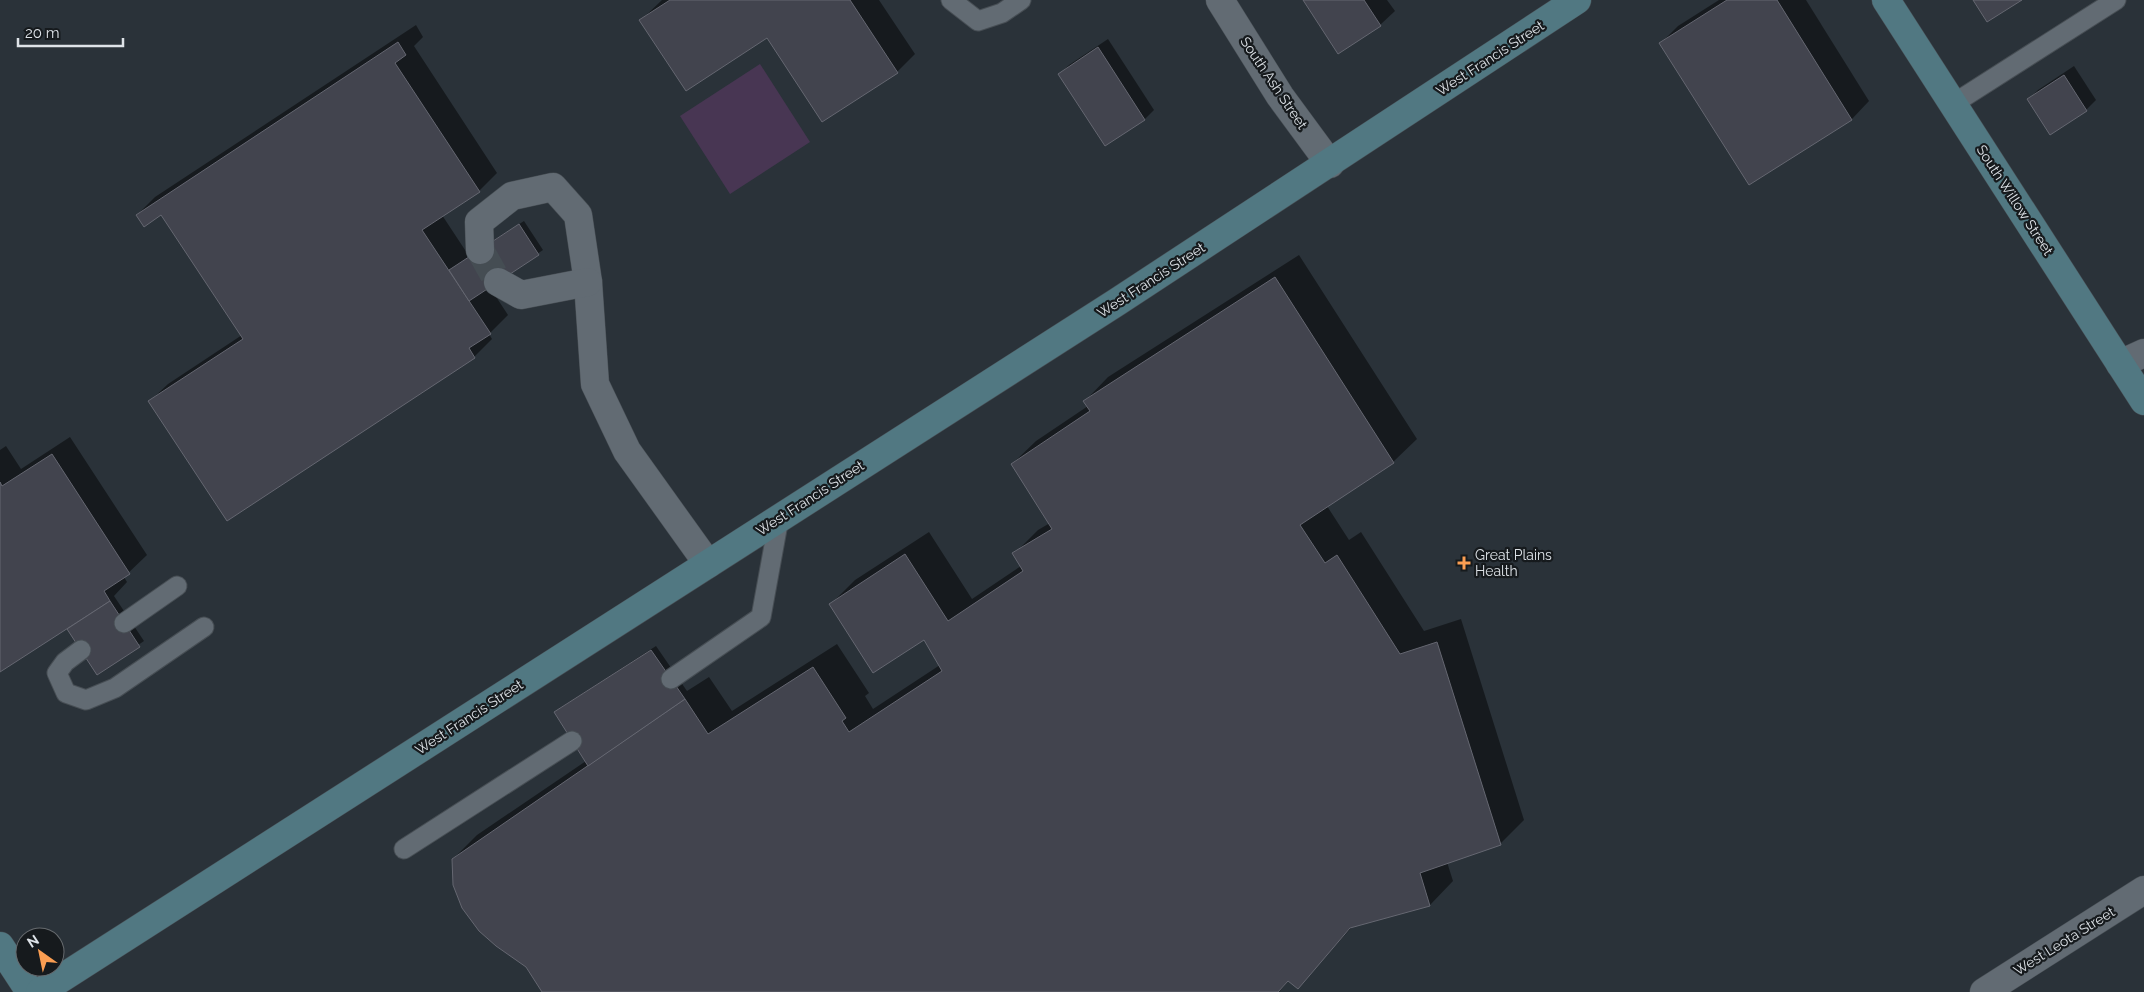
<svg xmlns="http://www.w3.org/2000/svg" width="2144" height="992" viewBox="0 0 2144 992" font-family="Raleway,sans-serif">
<rect width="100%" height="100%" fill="#2a3239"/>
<polygon fill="#483653" points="760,64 810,142 730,194 680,116"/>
<g fill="#0007">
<polygon points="662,0 879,0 915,54 897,72 767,36 641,20"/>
<polygon points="1305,0 1387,0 1395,11 1380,25 1338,52"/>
<polygon points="1719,0 1806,0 1869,101 1852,119 1749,184 1660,44 1678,26"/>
<polygon points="416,25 423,37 414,46 497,173 479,191 442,215 469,256 524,221 543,250 489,286 508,315 489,334 492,339 474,357 227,519 150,401 168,384 242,335 162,214 137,215 155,197"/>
<polygon points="1108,39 1154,110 1145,119 1105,145 1059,75 1069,65"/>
<polygon points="2074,66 2096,100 2086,110 2029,99 2038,90"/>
<polygon points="1299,255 1417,439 1393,462 1327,506 1349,540 1361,532 1424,631 1461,619 1524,820 1500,844 1447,862 1453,881 1430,905 1354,925 1297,987 1289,980 1279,992 543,992 453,859 477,835 586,761 555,713 560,708 656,646 687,691 709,677 732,711 837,644 869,693 865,696 873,709 940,665 924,638 831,604 855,580 929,532 972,599 1021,566 1014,554 1038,530 1050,523 1012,464 1036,441 1088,406 1085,401 1108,377"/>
<polygon points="70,437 147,555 124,577 127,582 114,596 144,641 97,673 68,627 0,671 0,450 6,446 21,469"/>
</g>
<g fill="#42444e" stroke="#656771">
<polygon points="670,0 850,0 898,73 822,122 767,38 686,91 639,20"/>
<polygon points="1303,0 1364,0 1381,26 1338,54"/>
<polygon points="1727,0 1777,0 1852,120 1749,185 1659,43"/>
<polygon points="1973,0 2022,0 1987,22"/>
<polygon points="398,42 406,55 395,63 480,192 422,230 491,334 469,348 475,358 227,521 148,401 243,339 161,215 144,227 136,215"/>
<polygon points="1098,47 1145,120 1105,146 1058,74"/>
<polygon points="2064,75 2087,111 2050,135 2027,99"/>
<polygon points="519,224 539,255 469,301 449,270"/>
<polygon points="1275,277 1394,463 1300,525 1325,563 1337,555 1400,654 1437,642 1501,845 1420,873 1430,906 1350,928 1298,989 1288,981 1278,992 542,992 526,967 496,946 479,931 462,908 453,885 452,859 685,699 708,734 813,667 846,718 842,721 849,732 942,671 924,640 873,673 829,604 905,554 948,621 1023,571 1012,553 1052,529 1011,464 1090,411 1083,401"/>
<polygon points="52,454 130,574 104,591 110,601 0,672 0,482 2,486"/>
<polygon points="110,601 140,647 97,675 67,629"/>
<polygon points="651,650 685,699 588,766 554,712"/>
</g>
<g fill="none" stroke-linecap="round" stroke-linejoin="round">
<polyline stroke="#454d53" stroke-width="28" stroke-dasharray="28 14" stroke-linecap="butt" points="480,250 498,282"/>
<defs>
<g id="lane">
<polyline points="951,0 978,21 1002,13 1021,0"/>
<polyline points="1953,104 2116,0"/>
<polyline points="124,623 177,586"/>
<polyline points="81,650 65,662 57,673 66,693 86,700 115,688 204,627"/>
<polyline points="671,679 761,617 779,518"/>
<polyline points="404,849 572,741"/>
</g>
<g id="street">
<polyline points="1220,0 1280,96 1330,164"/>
<polyline points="480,250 479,222 512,196 553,187 578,215 588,282 595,384 627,451 708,564"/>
<polyline points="498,282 521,295 588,282"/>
<polyline points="2120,364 2144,353"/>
<polyline points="1984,992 2144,890"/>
</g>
<g id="secondary">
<polyline points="1886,0 2144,401"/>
<polyline points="0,946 30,992"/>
<polyline points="40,992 1117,302 1577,0"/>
</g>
</defs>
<use href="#lane" stroke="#474e54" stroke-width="21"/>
<use href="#street" stroke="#474e54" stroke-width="29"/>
<use href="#secondary" stroke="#474e54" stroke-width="29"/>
<use href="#lane" stroke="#626b73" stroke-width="19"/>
<use href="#street" stroke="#626b73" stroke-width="28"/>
<use href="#secondary" stroke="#517882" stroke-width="28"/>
</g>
<path fill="#fb9e52" stroke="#161a1d" stroke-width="2" d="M1461.5 555.5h5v5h5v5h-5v5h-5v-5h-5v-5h5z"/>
<g text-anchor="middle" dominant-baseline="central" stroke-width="4.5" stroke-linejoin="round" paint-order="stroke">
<g font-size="14" fill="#dee3e8" stroke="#161a1d">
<text transform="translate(1490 58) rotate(-33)">West Francis Street</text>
<text transform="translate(1274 83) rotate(56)">South Ash Street</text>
<text transform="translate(2015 200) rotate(57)">South Willow Street</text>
<text transform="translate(1151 280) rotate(-33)">West Francis Street</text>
<text transform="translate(810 498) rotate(-33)">West Francis Street</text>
<text transform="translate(469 717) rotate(-33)">West Francis Street</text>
<text transform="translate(2064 941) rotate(-32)">West Leota Street</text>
</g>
<g font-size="14" fill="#dee3e8" stroke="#161a1d" text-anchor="start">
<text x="1475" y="555">Great Plains<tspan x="1475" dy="16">Health</tspan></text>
</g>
</g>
<g transform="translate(40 952) rotate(327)"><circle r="24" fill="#161a1d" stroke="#666a6e"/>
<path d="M0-4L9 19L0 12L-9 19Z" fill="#fb9e52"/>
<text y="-8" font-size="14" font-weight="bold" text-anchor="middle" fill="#dee3e8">N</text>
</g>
<path d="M18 38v8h105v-8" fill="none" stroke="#dee3e8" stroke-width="2.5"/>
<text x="25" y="38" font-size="15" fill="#dee3e8" stroke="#161a1d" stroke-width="4" paint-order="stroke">20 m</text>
</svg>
